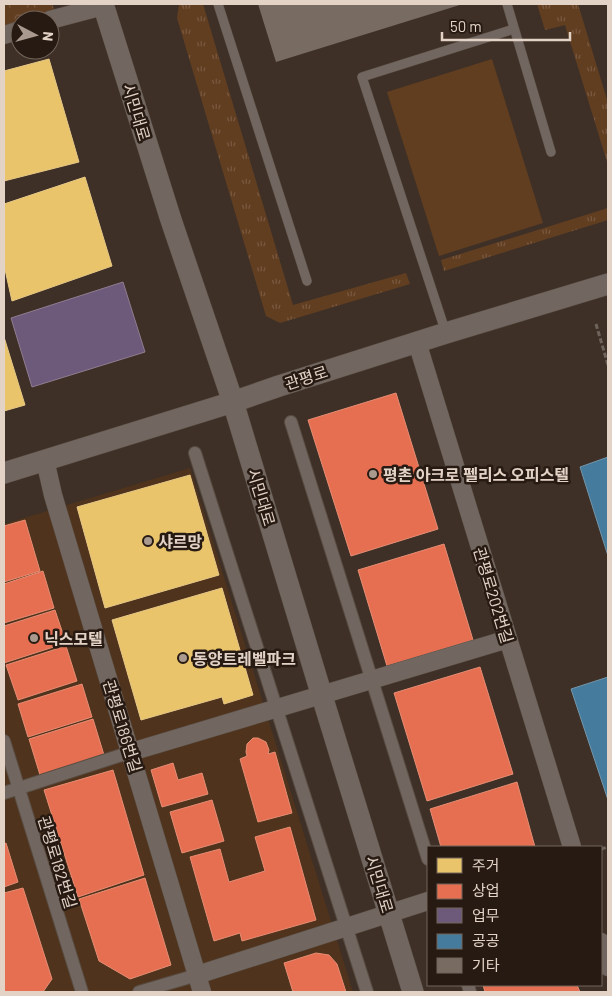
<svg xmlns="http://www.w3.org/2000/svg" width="612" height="996" viewBox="0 0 612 996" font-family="Barlow,'Noto Sans KR',sans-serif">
<defs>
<pattern id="grass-tufts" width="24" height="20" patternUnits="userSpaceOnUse" patternTransform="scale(1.25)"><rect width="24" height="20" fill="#623e21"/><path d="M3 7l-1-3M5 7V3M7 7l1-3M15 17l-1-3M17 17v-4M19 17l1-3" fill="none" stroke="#785940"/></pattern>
<pattern id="park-crowns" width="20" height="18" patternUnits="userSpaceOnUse" patternTransform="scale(1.25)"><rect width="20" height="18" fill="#623e21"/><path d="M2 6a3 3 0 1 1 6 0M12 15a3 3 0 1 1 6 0" fill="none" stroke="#785940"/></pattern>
</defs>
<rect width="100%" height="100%" fill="#3e3026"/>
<polygon fill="#50331c" points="190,468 353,992 4,992 4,524"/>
<g fill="url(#grass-tufts)">
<polygon points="179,4 203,4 293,305 406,273 410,284 280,323 266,316 177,18"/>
<polygon points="537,4 578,4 608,103 608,165 565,25 545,30"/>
<polygon points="608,208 608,220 444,271 441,260"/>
</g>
<polygon fill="url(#park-crowns)" points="4,4 52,4 55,11 28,20 20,20 20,22 4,27"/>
<polygon fill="#623e21" points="492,59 543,223 439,256 387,92"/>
<g fill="#e9c46a" stroke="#e7c886">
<polygon points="49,59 79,162 4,181 4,71"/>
<polygon points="85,177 112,266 12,301 4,265 4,204"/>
<polygon points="4,337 25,405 4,411"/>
<polygon points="190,475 219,575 105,608 77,507"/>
<polygon points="222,588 253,695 224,704 222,697 141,720 112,620"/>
</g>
<g fill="#e76f51" stroke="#e68d74">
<polygon points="396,393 438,529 351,556 308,420"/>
<polygon points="25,520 40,571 4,582 4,526"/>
<polygon points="444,544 473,640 387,666 358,570"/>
<polygon points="43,571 54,608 4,623 4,584"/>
<polygon points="55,610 66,643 4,663 4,626"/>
<polygon points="66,646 77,681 18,700 6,665"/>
<polygon points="480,667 513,774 427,801 394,693"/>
<polygon points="82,684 92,717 28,737 18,704"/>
<polygon points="93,719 104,755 40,775 29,739"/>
<polygon points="253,738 258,738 266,742 269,750 268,754 275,752 292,813 258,822 240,759 247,756 246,752 247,744"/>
<polygon points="173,763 178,780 202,773 208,794 162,807 151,770"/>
<polygon points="113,770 144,875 78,897 44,790"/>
<polygon points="517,782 535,847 441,847 430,809"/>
<polygon points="212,800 224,841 182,853 170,812"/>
<polygon points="290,827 316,920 242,941 240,933 214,941 190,857 220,849 229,882 265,871 255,837"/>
<polygon points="6,843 18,882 4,887 4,844"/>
<polygon points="145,878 171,965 130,979 99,961 79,899"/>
<polygon points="23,888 52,979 43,992 4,992 4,893"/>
<polygon points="316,953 329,955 337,964 346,992 293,992 284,963"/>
<polygon points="483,985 577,985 580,992 485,992"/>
</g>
<polygon fill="#6d597a" stroke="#907d91" points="123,282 145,352 32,387 11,318"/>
<g fill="#457b9d" stroke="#7495a9">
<polygon points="608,457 608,556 580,467"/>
<polygon points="608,677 608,800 571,689"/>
</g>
<polygon fill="#786b62" points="258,4 463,4 276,62"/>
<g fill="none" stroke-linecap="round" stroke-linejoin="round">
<defs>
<g id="service">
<polyline points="218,4 307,281"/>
<polyline points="507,4 551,152"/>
<polyline points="446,333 362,77 514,29"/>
</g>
<g id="pedestrian">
<polyline points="291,422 428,859"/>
<polyline points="195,453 367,992"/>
<polyline points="4,741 82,992"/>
<polyline points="4,793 131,752"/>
<polyline points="468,985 470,992"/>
<polyline points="139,992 197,975"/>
</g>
<g id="minor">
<polyline points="50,20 103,6"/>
<polyline points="4,35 20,30"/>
<polyline points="417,342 572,847"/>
<polyline points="45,460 53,495 202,992"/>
<polyline points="131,752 508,639"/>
<polyline points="601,942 608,967"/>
<polyline points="197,975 428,901"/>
</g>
<g id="tertiary">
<polyline points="103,4 171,220 233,402 322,696 413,992"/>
<polyline points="4,473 233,402 279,386 446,333 608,284"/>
</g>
</defs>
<use href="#service" stroke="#594d43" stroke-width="10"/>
<use href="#pedestrian" stroke="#594d43" stroke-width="14"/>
<use href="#minor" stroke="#594d43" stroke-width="19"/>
<use href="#tertiary" stroke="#594d43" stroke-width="22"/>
<g stroke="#6e645c" stroke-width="3" stroke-dasharray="5 2.5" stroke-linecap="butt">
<polyline points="596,324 608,365"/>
<polyline points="601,849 608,847"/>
</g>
<use href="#service" stroke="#726760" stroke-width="9"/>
<use href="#pedestrian" stroke="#726760" stroke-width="12"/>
<use href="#minor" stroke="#726760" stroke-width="18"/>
<use href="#tertiary" stroke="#726760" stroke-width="21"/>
</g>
<g fill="#a9998e" stroke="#261a12" stroke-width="2">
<circle cx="373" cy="474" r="5"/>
<circle cx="148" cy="541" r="5"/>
<circle cx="34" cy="638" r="5"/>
<circle cx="183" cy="658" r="5"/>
</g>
<g text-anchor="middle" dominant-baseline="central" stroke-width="5" stroke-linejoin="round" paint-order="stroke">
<g font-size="16" fill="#e3d2c6" stroke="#261a12">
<text transform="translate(137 112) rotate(73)">시민대로</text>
<text transform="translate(306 377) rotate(-18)">관평로</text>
<text transform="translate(262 497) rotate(73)">시민대로</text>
<text transform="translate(494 595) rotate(73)">관평로202번길</text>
<text transform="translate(123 726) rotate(73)">관평로186번길</text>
<text transform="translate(58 862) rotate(73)">관평로182번길</text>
<text transform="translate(380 884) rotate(73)">시민대로</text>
</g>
<g font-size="16" font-weight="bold" fill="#e3d2c6" stroke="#261a12" text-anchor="start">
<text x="383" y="474">평촌 아크로 펠리스 오피스텔</text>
<text x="158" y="541">샤르망</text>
<text x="44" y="638">닉스모텔</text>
<text x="193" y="658">동양트레벨파크</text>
</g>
</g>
<rect width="612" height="996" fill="none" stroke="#e3d2c6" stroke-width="10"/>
<rect x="427" y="846" width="175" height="140" fill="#261a12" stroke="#72645a"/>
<rect x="437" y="858" width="25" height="15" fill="#e9c46a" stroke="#72645a"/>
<text x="472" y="871" font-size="15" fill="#e3d2c6">주거</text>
<rect x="437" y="884" width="25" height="15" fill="#e76f51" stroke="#72645a"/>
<text x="472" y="896" font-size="15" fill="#e3d2c6">상업</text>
<rect x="437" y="908" width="25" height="15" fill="#6d597a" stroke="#72645a"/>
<text x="472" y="921" font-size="15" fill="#e3d2c6">업무</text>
<rect x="437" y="934" width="25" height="15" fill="#457b9d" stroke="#72645a"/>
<text x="472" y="946" font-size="15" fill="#e3d2c6">공공</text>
<rect x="437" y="958" width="25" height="15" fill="#786b62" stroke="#72645a"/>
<text x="472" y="971" font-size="15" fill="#e3d2c6">기타</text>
<g transform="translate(35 35) rotate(96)"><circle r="24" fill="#261a12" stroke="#72645a"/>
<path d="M0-4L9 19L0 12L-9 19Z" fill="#a9998e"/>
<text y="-8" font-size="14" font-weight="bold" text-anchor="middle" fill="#e3d2c6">N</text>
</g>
<path d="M442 32v8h128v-8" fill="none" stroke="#e3d2c6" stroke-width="2.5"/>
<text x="450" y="32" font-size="15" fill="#e3d2c6" stroke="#261a12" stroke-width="4" paint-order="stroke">50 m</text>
</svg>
